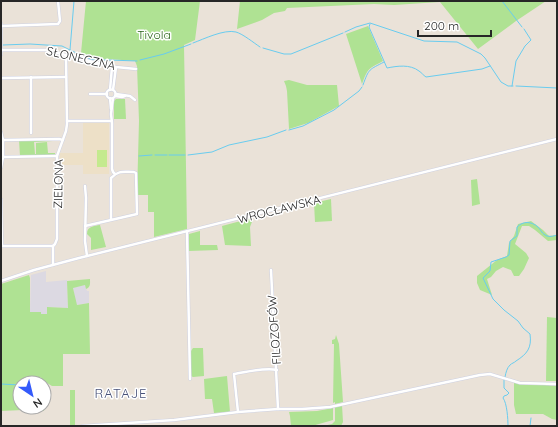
<svg xmlns="http://www.w3.org/2000/svg" width="558" height="427" viewBox="0 0 558 427" font-family="Quicksand,sans-serif">
<rect width="100%" height="100%" fill="#eae2d8"/>
<g fill="#dcd9e2">
<polygon points="46,271 46,282 67,280 68,308 47,307 47,314 41,314 30,312 31,275"/>
<polygon points="85,285 87,291 89,291 89,303 76,305 73,287"/>
</g>
<polygon fill="#ede0c7" points="83,122 107,122 109,123 109,174 83,174 83,165 59,165 60,153 83,153"/>
<g fill="#afe293">
<polygon points="86,1 200,1 195,40 184,45 187,229 154,237 154,212 148,212 148,195 137,195 139,121 137,66 135,61 109,59 93,59 81,53"/>
<polygon points="240,1 546,1 516,21 478,49 440,2 394,5 374,4 287,8 285,11 274,13 262,20 237,29"/>
<path d="M368,26L383,61C368,69 368,68 362,84L346,34Z"/>
<polygon points="289,80 307,85 337,85 339,106 308,123 289,129 287,91 286,86 284,81"/>
<polygon points="116,99 125,99 126,119 114,119 114,101"/>
<polygon points="19,140 54,140 53,141 34,142 35,154 36,154 36,143 47,142 48,153 55,153 55,155 20,156"/>
<polygon points="477,179 480,204 472,206 471,180"/>
<polygon points="331,199 332,221 315,222 314,203"/>
<polygon points="252,218 253,219 250,227 251,246 225,245 222,226"/>
<polygon points="531,221 543,230 549,236 557,235 557,240 548,241 535,230 529,226 522,226 515,244 526,253 529,258 524,269 519,276 514,276 511,270 503,267 496,271 491,277 487,279 492,295 480,290 477,283 477,276 497,260 507,256 509,243 514,236 518,224"/>
<path d="M100,225L106,247L91,250V238L87,234C87,226 94,226 100,225Z"/>
<polygon points="200,231 200,245 217,245 218,250 189,251 189,234"/>
<path d="M29,275L30,278V312H41V314H47V307L68,308L67,281L90,279C90,283 91,287 86,289L85,285L73,288L77,305L89,303L90,354H63V386H52L42,380L44,383H20V407H44V393L45,394L44,411L23,410L1,411V284Z"/>
<polygon points="547,317 557,318 557,381 546,381"/>
<polygon points="336,335 339,344 343,402 335,404 335,402 333,403 334,344 332,344 332,340 335,339"/>
<polygon points="193,348 203,348 204,376 193,377 191,376 191,351"/>
<polygon points="227,376 230,412 214,413 212,399 205,399 204,379"/>
<polygon points="514,381 520,383 557,386 557,420 552,419 543,414 516,414 514,405"/>
<rect x="70" y="390" width="5" height="35"/>
<polygon points="342,405 343,422 341,426 323,426 332,424 335,421 335,407"/>
<polygon points="333,408 333,420 312,426 291,426 290,416 289,412 317,411"/>
</g>
<rect fill="#c4ea8e" x="97" y="150" width="10" height="17"/>
<g fill="none" stroke-linecap="round" stroke-linejoin="round">
<g stroke="#69ccef" stroke-width="1">
<polyline points="502,1 522,27"/>
<path d="M370,24L369,27L387,68C397,66 410,64 419,71C422,73 423,75 426,77L482,69L490,66"/>
<polyline points="345,32 356,27 370,23 424,41 457,42 481,54 485,58 501,82 508,86 513,86"/>
<path d="M193,43C204,39 224,29 236,32C243,34 254,43 260,47"/>
<polyline points="3,45 30,44 62,46 72,51 93,60 107,60"/>
<polyline points="263,48 284,54 291,54 343,33"/>
<polyline points="70,50 74,1"/>
<polyline points="109,60 137,61"/>
<polyline points="140,60 164,54 191,44"/>
<path d="M363,85C369,68 369,70 384,62"/>
<polyline points="512,86 516,61 525,46 531,40 524,29"/>
<polyline points="516,86 557,88"/>
<polyline points="289,130 303,126 334,110 359,91 362,87"/>
<polyline points="155,155 167,155"/>
<polyline points="169,155 185,155"/>
<polyline points="188,155 212,152 229,145 267,137 286,130"/>
<polyline points="139,156 152,155"/>
<path d="M505,377C506,372 507,368 510,365C512,363 514,363 516,361C527,354 532,348 530,334L523,328L518,321L504,310L493,299L483,278L490,271L491,262L506,257L509,255L510,241L517,236V227C523,221 531,221 538,227C541,230 542,234 547,236C551,237 554,236 557,235"/>
<path d="M504,380V388L509,393L507,395L504,396L503,398C507,403 508,419 508,426"/>
<polyline points="1,384 20,385"/>
<polyline points="530,426 531,418"/>
</g>
<defs>
<g id="minor">
<polyline points="1,23 1,55"/>
<polyline points="1,26 58,24 60,21 58,1"/>
<polyline points="1,50 46,50 105,65 116,67 136,69"/>
<polyline points="31,77 31,133"/>
<polyline points="1,78 66,77"/>
<circle cx="111" cy="94" r="4.5"/>
<polyline points="110,90 112,67"/>
<polyline points="113,90 116,67"/>
<polyline points="90,94 107,94"/>
<polyline points="116,94 130,96 135,100"/>
<polyline points="115,96 122,97 125,96"/>
<polyline points="110,98 111,109"/>
<polyline points="113,98 111,114 112,123 112,169 113,172 115,174"/>
<polyline points="67,121 112,121"/>
<polyline points="1,132 3,140 3,157 1,168"/>
<polyline points="3,140 59,139 63,140"/>
<polyline points="3,157 57,156"/>
<polyline points="85,186 86,198 85,241 87,256"/>
<polyline points="1,199 2,246"/>
<path d="M85,226L137,214L136,173L134,172C123,172 119,170 111,178V220"/>
<polyline points="187,231 190,379"/>
<polyline points="2,246 53,246"/>
<polyline points="53,265 53,246 55,244 57,239 57,156 66,131 67,124 66,55"/>
<polyline points="271,270 278,409"/>
<polyline points="1,281 34,270 79,258 557,139"/>
<path d="M238,412L234,374C247,372 265,367 277,370"/>
<polyline points="82,426 174,420 238,412 278,409 302,409 330,407 480,375 490,374 520,383 557,384"/>
</g>
</defs>
<use href="#minor" stroke="#ced1e1" stroke-width="3.5"/>
<use href="#minor" stroke="#fff" stroke-width="2.5"/>
</g>
<g text-anchor="middle" dominant-baseline="central" stroke-width="3" stroke-linejoin="round" paint-order="stroke">
<g font-size="12" fill="#286318" stroke="#fff">
<text x="154" y="34">Tivola</text>
</g>
<g font-size="12" fill="#272727" stroke="#fff">
<text transform="translate(81 58) rotate(13)">SŁONECZNA</text>
<text transform="translate(58 184) rotate(-89)">ZIELONA</text>
<text transform="translate(279 209) rotate(-14)">WROCŁAWSKA</text>
<text transform="translate(274 330) rotate(-94)">FILOZOFÓW</text>
</g>
<g font-size="13" letter-spacing="1" fill="#485178" stroke="#fff">
<text x="121" y="393">RATAJE</text>
</g>
</g>
<rect width="558" height="427" fill="none" stroke="#272727" stroke-width="4"/>
<g transform="translate(32 395) rotate(145)"><circle r="19" fill="#ffffff" stroke="#a9a9a9"/>
<path d="M0-3L7 15L0 10L-7 15Z" fill="#345afb"/>
<text y="-6" font-size="11" font-weight="bold" text-anchor="middle" fill="#272727">N</text>
</g>
<path d="M418 30v6h73v-6" fill="none" stroke="#272727" stroke-width="2"/>
<text x="424" y="30" font-size="12" fill="#272727" stroke="#ffffff" stroke-width="3" paint-order="stroke">200 m</text>
</svg>
